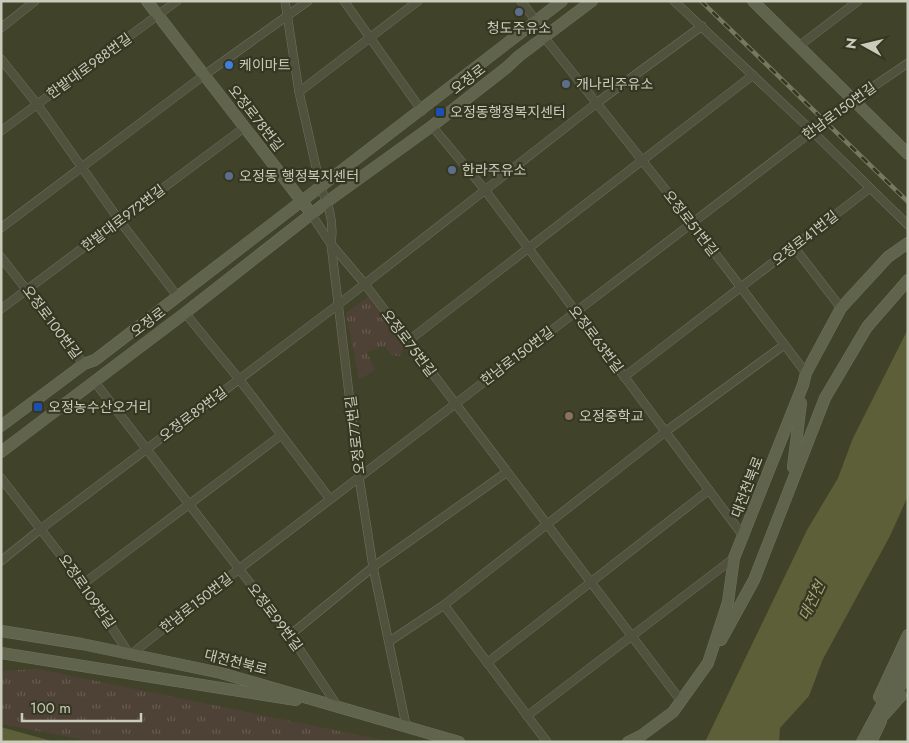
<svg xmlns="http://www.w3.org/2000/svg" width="909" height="743" viewBox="0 0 909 743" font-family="Jost,'Noto Sans KR',sans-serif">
<defs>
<pattern id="grass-tufts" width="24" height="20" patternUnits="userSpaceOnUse" patternTransform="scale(1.25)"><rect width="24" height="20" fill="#4e4135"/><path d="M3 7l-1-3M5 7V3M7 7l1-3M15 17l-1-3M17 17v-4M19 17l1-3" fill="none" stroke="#665b50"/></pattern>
</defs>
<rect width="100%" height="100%" fill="#404229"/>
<g fill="url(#grass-tufts)">
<polygon points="368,297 404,347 400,356 392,355 384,346 367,352 375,370 359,380 346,313"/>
<polygon points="38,669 393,742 95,742 1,724 1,671"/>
</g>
<g fill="#5c5f38">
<polygon points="908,329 908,496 890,536 823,659 809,696 780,728 779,742 705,742 807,530 838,478 853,438"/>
<polygon points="1,727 48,740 53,742 1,742"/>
</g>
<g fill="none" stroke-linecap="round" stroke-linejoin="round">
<defs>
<g id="street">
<path d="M285,1L299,92L321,189C330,206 334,224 331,244L359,477L373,567L406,725"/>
<polyline points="344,1 422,111"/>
<polyline points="521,1 536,21"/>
<polyline points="674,1 812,131 908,225"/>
<polyline points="1,28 35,1"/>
<polyline points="544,37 692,223 806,373"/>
<polyline points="799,46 858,1"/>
<polyline points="1,59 37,104 119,220 178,297"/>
<polyline points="299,92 418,1"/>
<polyline points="432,126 485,190 744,537"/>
<polyline points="1,131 177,1"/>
<polyline points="311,214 331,244 364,283 681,701"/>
<polyline points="1,228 203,76 308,1"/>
<polyline points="794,247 841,308"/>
<polyline points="1,257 84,364"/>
<polyline points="1,309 245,127"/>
<polyline points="185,313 239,379 330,499"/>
<polyline points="408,341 753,75"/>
<polyline points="624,377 870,188"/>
<polyline points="94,381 290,635 338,707"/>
<polyline points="1,478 83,584 130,655 239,569 852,101 908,63"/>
<polyline points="1,561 42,528 339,304 598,102 702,26"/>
<polyline points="83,584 280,436"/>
<polyline points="444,605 547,742"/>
<polyline points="290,635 373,567 507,472"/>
<polyline points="390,641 444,605 665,432 784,345"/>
<polyline points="487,663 709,490"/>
<polyline points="527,716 734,558"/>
</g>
<g id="secondary">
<polyline points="147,1 307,208"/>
<polyline points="753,1 908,154"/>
<polyline points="1,426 84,364 95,360 562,1"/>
<polyline points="1,452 185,313 328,201 432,126 506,68 519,56 592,1"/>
<polyline points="793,467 801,403"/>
<polyline points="1,631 82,644 221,673 459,742"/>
<polyline points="721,640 754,580 825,398 867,327 908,280"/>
<polyline points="1,653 296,700"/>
<polyline points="879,697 908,635"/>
<polyline points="893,698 908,673"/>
<polyline points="884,715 901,696"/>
<polyline points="628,742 642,735 673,712 708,663 728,602 734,558 803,385 806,373 841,308 888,257 908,243"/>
<polyline points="862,742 908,656"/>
<polyline points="871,742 881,721"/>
</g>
</defs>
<use href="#street" stroke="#70725f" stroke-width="9"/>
<use href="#secondary" stroke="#70725f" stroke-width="12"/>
<use href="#street" stroke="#50523e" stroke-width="8"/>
<use href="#secondary" stroke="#61644c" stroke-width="11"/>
<defs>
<polyline id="rail" points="701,1 908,202"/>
</defs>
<use href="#rail" stroke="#767860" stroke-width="4.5"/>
<use href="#rail" stroke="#363722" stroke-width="2.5" stroke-dasharray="8" stroke-linecap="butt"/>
</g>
<g fill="#5c6f8a" stroke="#363722" stroke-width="2">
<circle cx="519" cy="12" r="5"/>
<circle cx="566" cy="84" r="5"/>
<circle cx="452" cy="170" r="5"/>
<circle cx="229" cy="176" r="5"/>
</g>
<circle fill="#3f7fe0" stroke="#363722" stroke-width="2" cx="229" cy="65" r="5"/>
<g fill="#1a4fb4" stroke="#363722" stroke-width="2">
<rect x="435" y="107" width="10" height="10" rx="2.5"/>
<rect x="33" y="402" width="10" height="10" rx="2.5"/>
</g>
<circle fill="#8d6e63" stroke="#363722" stroke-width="2" cx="569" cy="416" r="5"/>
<g text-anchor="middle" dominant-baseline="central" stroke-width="4.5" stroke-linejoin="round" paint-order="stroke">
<g font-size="14" fill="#caccbb" stroke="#363722" text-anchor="start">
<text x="519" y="28" text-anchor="middle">청도주유소</text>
<text x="239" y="65">케이마트</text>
<text x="576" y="84">개나리주유소</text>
<text x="450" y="112">오정동행정복지센터</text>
<text x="462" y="170">한라주유소</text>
<text x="239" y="176">오정동 행정복지센터</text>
<text x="48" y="407">오정농수산오거리</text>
<text x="579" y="416">오정중학교</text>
</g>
<g font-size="14" fill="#caccbb" stroke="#363722">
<text transform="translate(89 66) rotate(-36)">한밭대로988번길</text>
<text transform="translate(468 79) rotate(-38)">오정로</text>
<text transform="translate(839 111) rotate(-36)">한남로150번길</text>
<text transform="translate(256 118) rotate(52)">오정로78번길</text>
<text transform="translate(123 218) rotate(-37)">한밭대로972번길</text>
<text transform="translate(691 223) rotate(52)">오정로51번길</text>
<text transform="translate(805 238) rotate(-38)">오정로41번길</text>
<text transform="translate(52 322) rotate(53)">오정로100번길</text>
<text transform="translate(148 322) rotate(-37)">오정로</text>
<text transform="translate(596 339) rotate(53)">오정로63번길</text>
<text transform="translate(409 343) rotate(53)">오정로75번길</text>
<text transform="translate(517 356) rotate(-37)">한남로150번길</text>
<text transform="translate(193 414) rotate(-37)">오정로89번길</text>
<text transform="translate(355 435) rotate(-97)">오정로77번길</text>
<text transform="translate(747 487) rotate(-69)">대전천북로</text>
<text transform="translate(87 591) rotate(55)">오정로109번길</text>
<text transform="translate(196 603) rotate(-38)">한남로150번길</text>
<text transform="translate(275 617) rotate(53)">오정로99번길</text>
<text transform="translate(236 662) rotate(14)">대전천북로</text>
</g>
<g font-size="15" font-style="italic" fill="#a4a777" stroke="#363722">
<text transform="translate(812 601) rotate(-64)">대전천</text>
</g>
</g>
<rect width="909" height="743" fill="none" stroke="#caccbb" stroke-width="5"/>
<g transform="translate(864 45) rotate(278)" stroke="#363722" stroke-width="4" paint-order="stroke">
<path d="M0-4L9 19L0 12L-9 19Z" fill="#caccbb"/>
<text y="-8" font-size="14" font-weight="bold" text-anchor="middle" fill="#caccbb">N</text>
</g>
<path d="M22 713v8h119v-8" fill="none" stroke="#caccbb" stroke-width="2.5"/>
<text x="30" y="713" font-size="15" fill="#caccbb" stroke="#363722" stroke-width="4" paint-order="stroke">100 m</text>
</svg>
